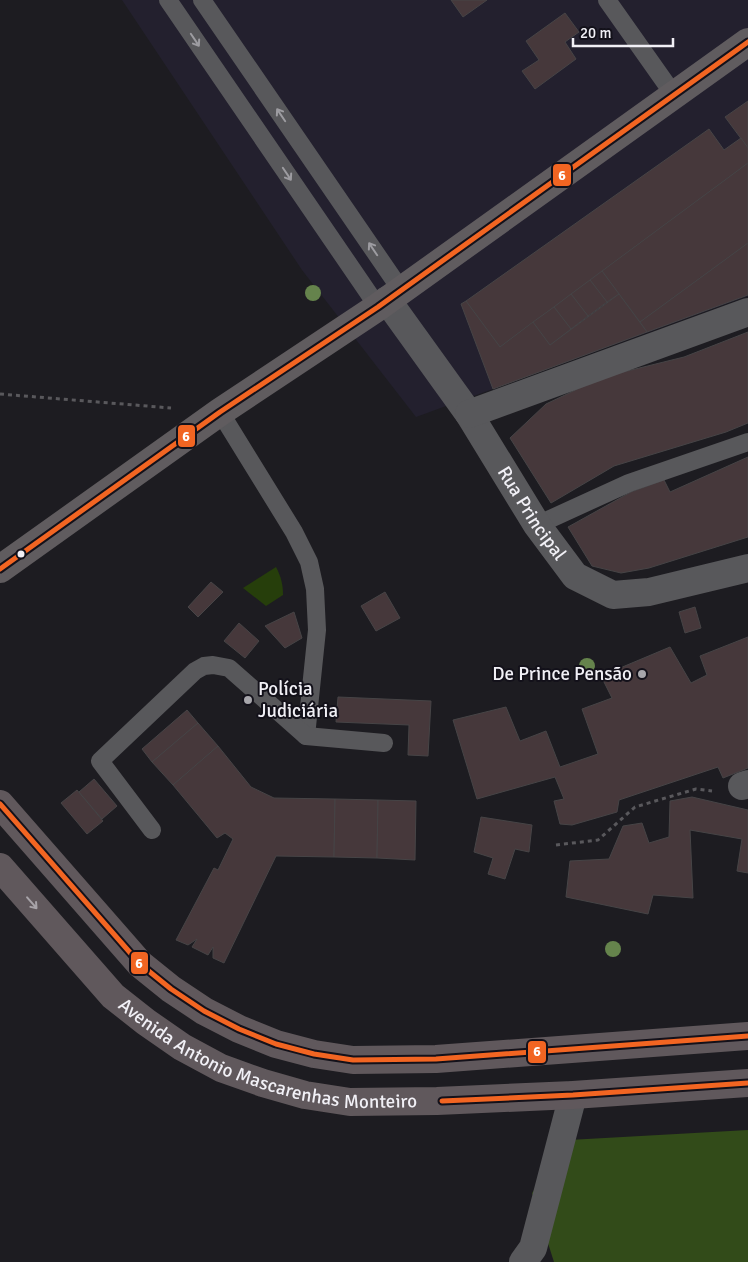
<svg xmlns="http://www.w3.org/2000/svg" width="748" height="1262" viewBox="0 0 748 1262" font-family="Signika,sans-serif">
<rect width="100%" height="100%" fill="#1d1c21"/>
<polygon fill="#23202e" points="122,0 748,0 748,296 416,417 302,270"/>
<path fill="#263e0b" d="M276,567C281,577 283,584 283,595L266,606L243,588Z"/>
<polygon fill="#324b19" points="748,1130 748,1262 554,1262 532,1193 569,1140"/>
<g fill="#46383b" stroke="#464446">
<polygon points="451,0 487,0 463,17"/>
<polygon points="565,13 579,32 565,42 576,59 535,89 522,71 539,60 526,41"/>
<polygon points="748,101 748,148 725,117"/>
<polygon points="709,129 724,150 741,138 748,148 748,163 500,347 466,301"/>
<polygon points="748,163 748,243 640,322 602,271"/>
<polygon points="748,243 748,295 647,332 640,322"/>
<polygon points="602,271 619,294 607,302 590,280"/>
<polygon points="590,280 607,302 588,316 571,294"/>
<polygon points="571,294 588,316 571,329 554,307"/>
<polygon points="619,294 647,332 493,389 461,304 466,301 500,347 533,322 550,345"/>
<polygon points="554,307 571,329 550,345 533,322"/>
<polygon points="748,332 748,423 726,432 614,466 551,503 510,438 546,404 603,377 684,357"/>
<polygon points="748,457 748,537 649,568 621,573 592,566 568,527 631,492 664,480 670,492"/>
<polygon points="211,582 223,592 198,617 188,607"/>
<polygon points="385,592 400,618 376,631 361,606"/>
<polygon points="695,607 701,628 685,633 679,612"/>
<polygon points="294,612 302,638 285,648 265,626"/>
<polygon points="239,623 259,641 245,658 224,641"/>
<polygon points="748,637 748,768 723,778 718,767 619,800 617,812 572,825 560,824 554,801 564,799 555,777 477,799 453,720 506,707 520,741 546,731 560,767 598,754 582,709 612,698 601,676 670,647 691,683 707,675 700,656"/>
<polygon points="338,697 431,701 428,756 408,755 409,725 336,722"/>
<polygon points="187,710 198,723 152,762 142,749"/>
<polygon points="198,723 218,746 173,785 152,762"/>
<polygon points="218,746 251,787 274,798 335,799 334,857 276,856 224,963 213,958 213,947 208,955 192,947 197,939 188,945 176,940 214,868 218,870 233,839 225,833 217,838 173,785"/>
<polygon points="94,779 117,806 102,819 79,792"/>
<polygon points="77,790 103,821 87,834 61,803"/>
<polygon points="692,797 748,810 748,873 737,871 742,839 690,830 693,898 653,895 648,914 566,897 570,861 609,859 623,826 642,823 649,843 669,837 670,801"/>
<polygon points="335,799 378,800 377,858 334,857"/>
<polygon points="378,800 416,801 415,860 377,858"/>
<polygon points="481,817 532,825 529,852 515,849 505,879 488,874 493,858 474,852"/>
</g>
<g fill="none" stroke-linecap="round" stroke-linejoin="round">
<g stroke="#59585c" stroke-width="3" stroke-dasharray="4 4" stroke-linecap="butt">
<polyline points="0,394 171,408"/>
<polyline points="556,845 598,840 635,807 696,789 712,791"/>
</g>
<g stroke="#58585b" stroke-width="18">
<polyline points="168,0 378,307"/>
<polyline points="202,0 401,290"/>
<polyline points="607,0 674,95"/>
<polyline points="220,412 294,532 309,562 315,589 317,630 306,736"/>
<polyline points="537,525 629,483 748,442"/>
<polyline points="152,830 100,761 195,671 204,666 213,665 229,668 306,736 384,743"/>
</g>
<g stroke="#58585b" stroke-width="28">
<path id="s1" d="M387,300L469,414L537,525L575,576L613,595L649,592L748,568"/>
<polyline points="469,414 748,312"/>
<polyline points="742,786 748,784"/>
<polyline points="523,1262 533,1248 573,1095"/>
</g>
<polyline stroke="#605c5f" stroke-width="28" points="0,569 220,412 378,307 748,42"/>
<g stroke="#60585c" stroke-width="28">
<polyline points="0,804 140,964 171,989 204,1011 239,1029 276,1044 314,1054 353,1060 436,1059 748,1036"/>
<path id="s2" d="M0,867L113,996L146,1022L182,1047L221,1068L263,1083L305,1095L350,1102L437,1101L573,1095L748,1083"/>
</g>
<defs>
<g id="bus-1">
<polyline points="0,569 220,412 378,307 748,42"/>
<polyline points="0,804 140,964 171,989 204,1011 239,1029 276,1044 314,1054 353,1060 436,1059 748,1036"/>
<polyline points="442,1101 573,1095 748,1083"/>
</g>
</defs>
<use href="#bus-1" stroke="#13111a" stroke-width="9"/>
<use href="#bus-1" stroke="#f26522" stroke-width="5"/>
</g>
<g fill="#65834c">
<circle cx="313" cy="293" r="8"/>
<circle cx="587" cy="666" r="8"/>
<circle cx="613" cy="949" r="8"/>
</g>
<defs><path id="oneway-shaft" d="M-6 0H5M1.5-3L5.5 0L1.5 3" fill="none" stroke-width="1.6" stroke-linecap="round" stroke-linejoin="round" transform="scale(1.25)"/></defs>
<g stroke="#9d9ca1">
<use href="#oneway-shaft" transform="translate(195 40) rotate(56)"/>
<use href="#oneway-shaft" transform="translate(281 115) rotate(-124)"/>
<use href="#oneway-shaft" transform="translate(287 174) rotate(56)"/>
<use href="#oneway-shaft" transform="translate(373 249) rotate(-124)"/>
</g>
<use stroke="#a8a4a9" href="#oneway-shaft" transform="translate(32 903) rotate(49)"/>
<circle fill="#f1f0f6" stroke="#13111a" stroke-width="2" cx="21" cy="554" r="4.5"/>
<g fill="#a7a6ab" stroke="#13111a" stroke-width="2">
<circle cx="642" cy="674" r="5"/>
<circle cx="248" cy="700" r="5"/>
</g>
<g text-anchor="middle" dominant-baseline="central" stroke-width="4" stroke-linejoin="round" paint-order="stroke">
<g font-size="19" fill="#f1f0f6" stroke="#13111a">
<text stroke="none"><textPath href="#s1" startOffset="258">Rua Principal</textPath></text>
<text stroke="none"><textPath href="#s2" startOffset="342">Avenida Antonio Mascarenhas Monteiro</textPath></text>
</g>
<g font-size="19" fill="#f1f0f6" stroke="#13111a" text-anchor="end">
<text x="632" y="674">De Prince Pensão</text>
<text x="258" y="689" text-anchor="start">Polícia<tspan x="258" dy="22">Judiciária</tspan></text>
</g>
</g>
<g stroke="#13111a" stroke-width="2">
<rect x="552" y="163" width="20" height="24" rx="5" fill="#f26522"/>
<rect x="177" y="424" width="19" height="24" rx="5" fill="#f26522"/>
<rect x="130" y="951" width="19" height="24" rx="5" fill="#f26522"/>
<rect x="527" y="1040" width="20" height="24" rx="5" fill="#f26522"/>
</g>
<g font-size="14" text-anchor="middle" font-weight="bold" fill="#fff">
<text x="562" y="180">6</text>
<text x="186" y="441">6</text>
<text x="139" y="968">6</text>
<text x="537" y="1056">6</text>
</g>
<path d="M573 38v8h100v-8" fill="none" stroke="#f1f0f6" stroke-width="2.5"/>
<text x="580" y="38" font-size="15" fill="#f1f0f6" stroke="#13111a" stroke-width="4" paint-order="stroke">20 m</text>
</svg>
